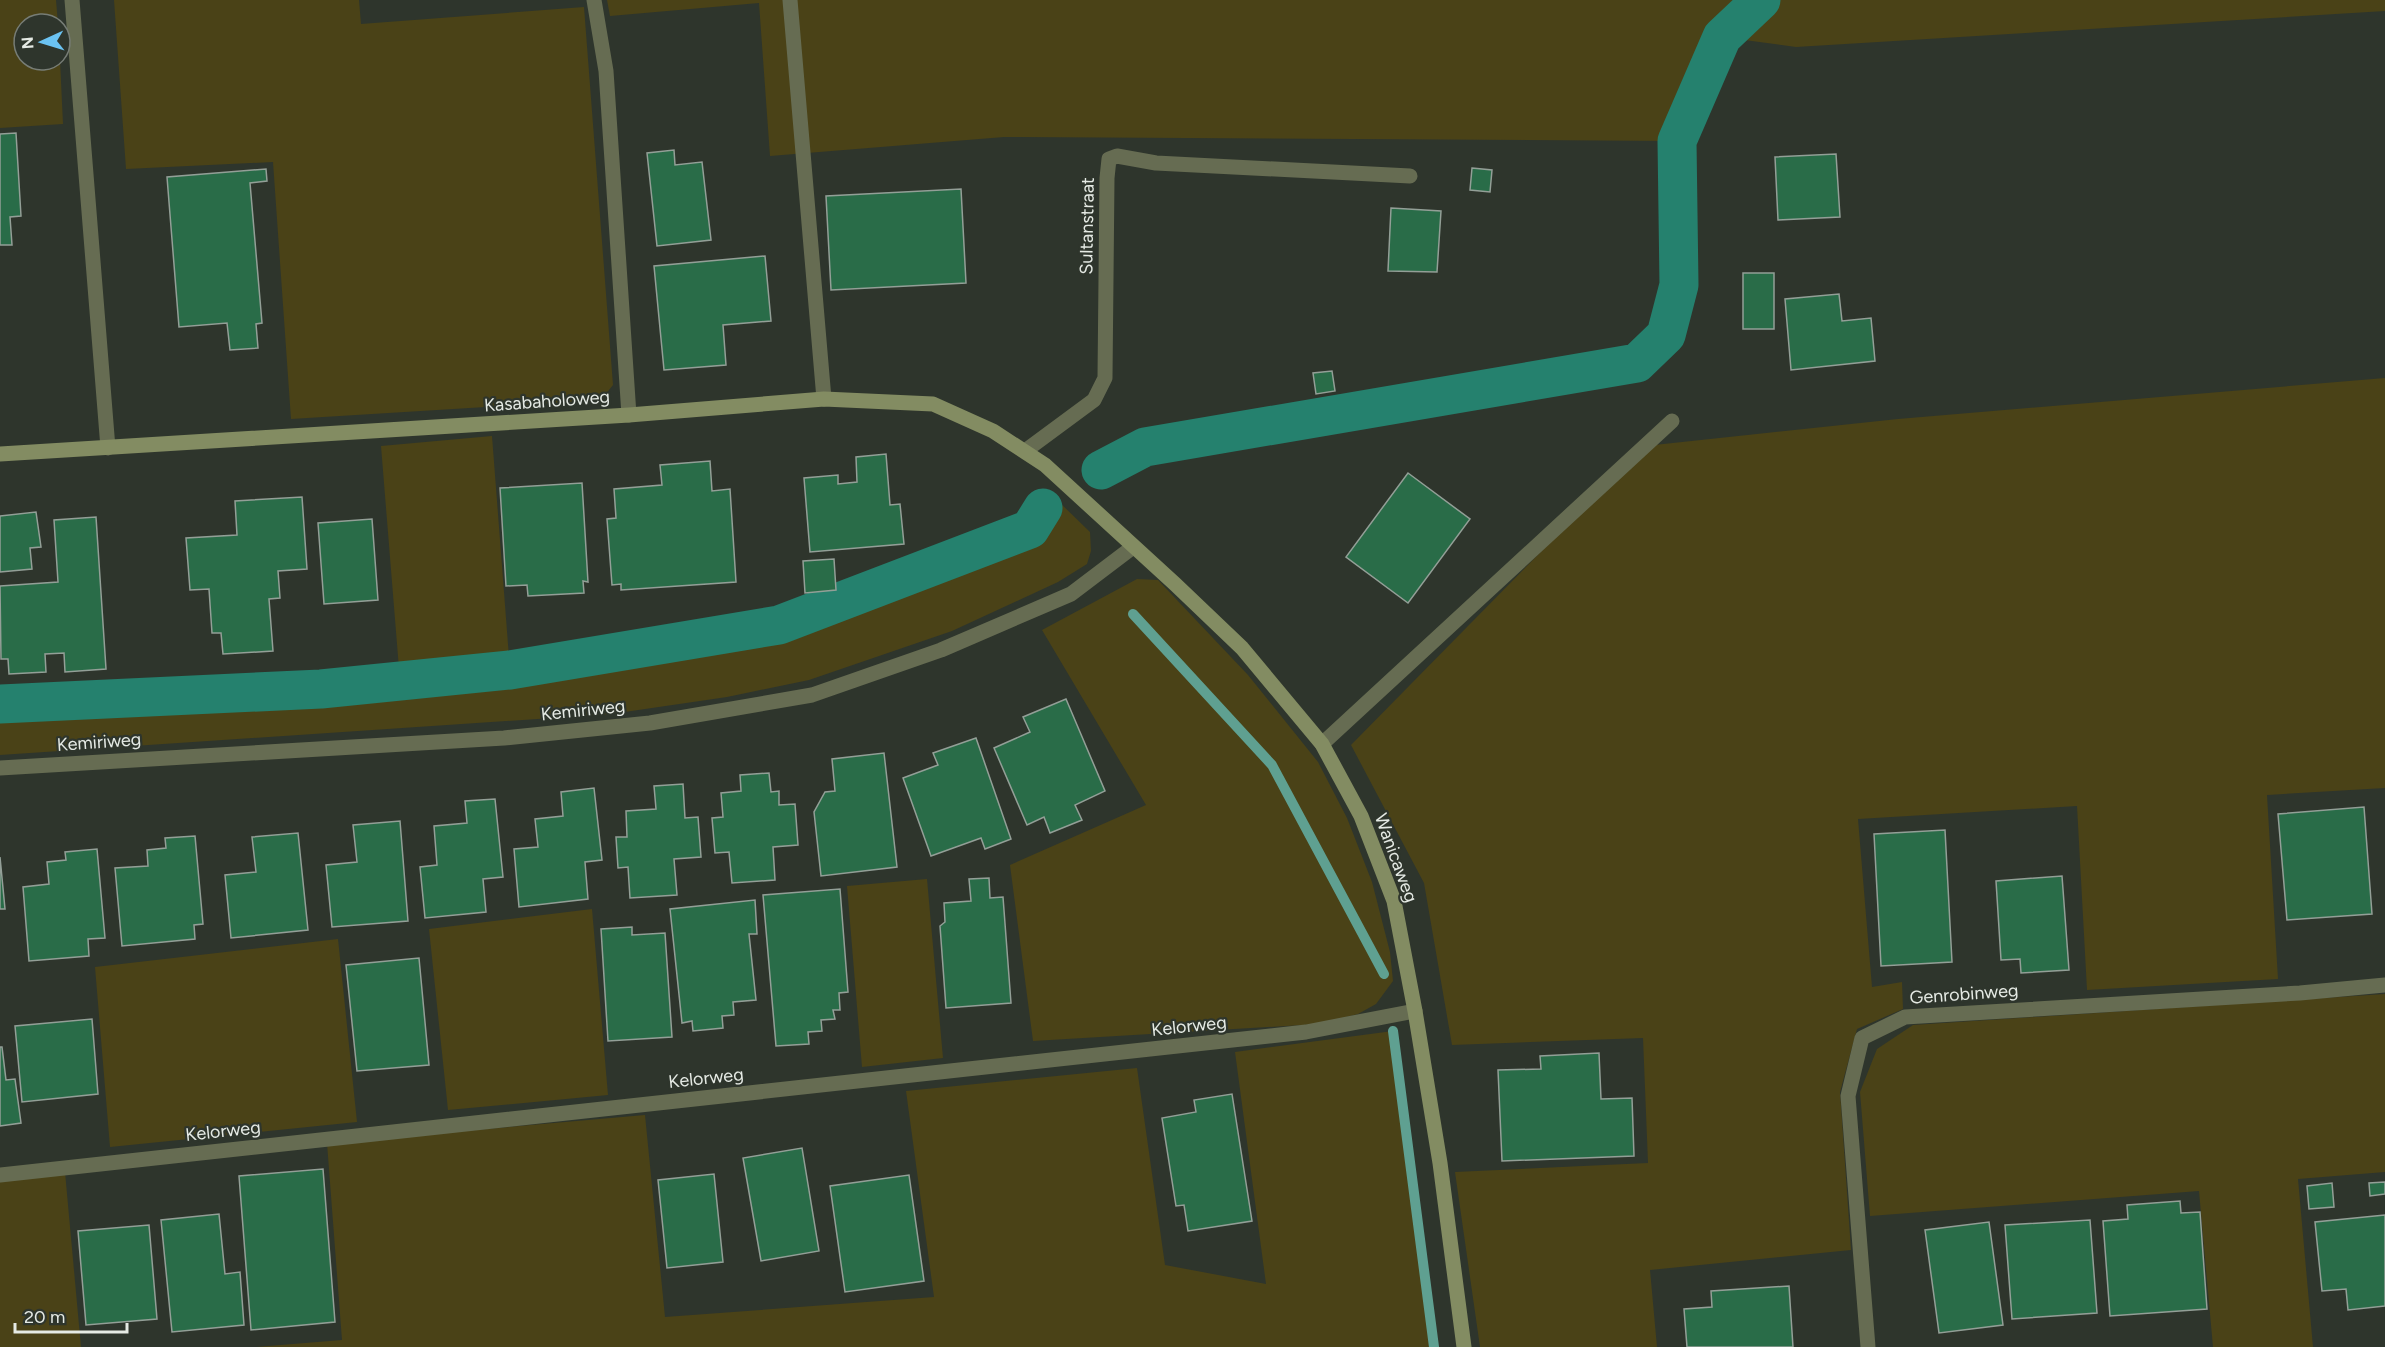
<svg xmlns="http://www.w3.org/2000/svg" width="2385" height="1347" viewBox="0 0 2385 1347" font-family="Figtree,sans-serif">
<rect width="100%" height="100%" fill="#2e352c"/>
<g fill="#4a4217">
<polygon points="0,0 56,0 58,24 24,24 24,60 60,60 63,124 0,128"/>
<polygon points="114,0 359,0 361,24 584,7 613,385 601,400 291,419 273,162 126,169"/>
<polygon points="607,0 2385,0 2385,11 1796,47 1722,37 1677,141 1004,137 770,156 759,3 610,16"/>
<polygon points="2385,378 2385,788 2267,795 2278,979 2087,990 2077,806 1858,819 1872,987 1902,982 1903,1009 1857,1029 1840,1092 1851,1250 1650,1270 1657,1347 1480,1347 1455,1172 1648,1163 1643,1038 1452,1045 1424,883 1351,745 1645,446 1898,419"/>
<polygon points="492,436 510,670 779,625 1030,529 1043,508 1056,499 1090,532 1091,551 1087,564 1058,582 952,631 809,680 727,697 611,714 0,755 0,704 321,689 400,681 381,446"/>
<polygon points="1137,579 1158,580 1248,675 1318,762 1347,818 1372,882 1390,952 1393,981 1376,1004 1358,1014 1319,1024 1033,1041 1010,865 1146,805 1042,630"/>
<polygon points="927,879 943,1058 862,1067 847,886"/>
<polygon points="592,909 608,1095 448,1110 429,929"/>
<polygon points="338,939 357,1122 110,1147 95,967"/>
<polygon points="2385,994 2385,1172 2298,1179 2313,1347 2213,1347 2199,1191 1870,1216 1860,1092 1877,1049 1913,1025"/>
<polygon points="1393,1031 1434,1347 256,1347 342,1340 327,1143 645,1115 665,1317 934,1297 906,1091 1137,1068 1165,1265 1266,1284 1235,1052"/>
<polygon points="65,1172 81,1347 0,1347 0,1179"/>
</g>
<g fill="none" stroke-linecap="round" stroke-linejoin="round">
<g stroke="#5fa091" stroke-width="10">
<polyline points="1133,614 1272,765 1384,974"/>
<polyline points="1393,1031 1434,1347"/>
</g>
<g stroke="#25816e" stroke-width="39">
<polyline points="1101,470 1145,447 1637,363 1666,335 1679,285 1677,141 1722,37 1761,0"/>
<polyline points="0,704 321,689 510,670 779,625 1030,529 1043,508"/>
</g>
</g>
<g fill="#296c48" stroke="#939f97" stroke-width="1.5">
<polygon points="16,133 21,216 10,217 12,245 0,245 0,134"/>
<polygon points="674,150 675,165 702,162 711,240 657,246 647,153"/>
<polygon points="1836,154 1840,217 1778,220 1775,157"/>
<polygon points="1472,168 1492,170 1490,192 1470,190"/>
<polygon points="266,169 267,181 250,183 262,323 256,324 258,348 230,350 227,323 179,327 167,177"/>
<polygon points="961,189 966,283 831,290 826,196"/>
<polygon points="1391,208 1441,211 1437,272 1388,271"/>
<polygon points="765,256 771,321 723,325 726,365 664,370 654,266"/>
<rect x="1743" y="273" width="31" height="56"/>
<polygon points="1839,294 1842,321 1871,318 1875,361 1791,370 1785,299"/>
<polygon points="1332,371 1335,391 1316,394 1313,373"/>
<polygon points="886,454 890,505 900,504 904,544 810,552 804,478 838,475 838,484 857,482 856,457"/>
<polygon points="710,461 712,491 730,489 736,582 621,590 621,584 612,585 607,519 616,518 614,489 662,485 660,465"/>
<polygon points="1408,473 1470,519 1408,603 1346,557"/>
<polygon points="582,483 588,582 583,581 584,593 528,596 527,585 506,586 500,488"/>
<polygon points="302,497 307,569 278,571 280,598 269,599 273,651 223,654 221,633 212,633 209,589 190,590 186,538 237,535 235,501"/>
<polygon points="36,512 41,547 30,548 32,569 0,572 0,516"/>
<polygon points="96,517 106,669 65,672 64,653 45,654 46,672 9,674 8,659 1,659 0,586 58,582 54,520"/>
<polygon points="372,519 378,600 324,604 318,523"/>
<polygon points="834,559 836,590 805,593 803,561"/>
<polygon points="1066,699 1105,791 1075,805 1082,820 1050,833 1044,817 1027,825 994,748 1030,732 1023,717"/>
<polygon points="976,738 1011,839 985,849 981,838 931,856 903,778 938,765 933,753"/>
<polygon points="884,753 897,867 821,876 814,812 825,792 835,791 832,759"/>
<polygon points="769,773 771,792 779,791 779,805 795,804 798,845 773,847 775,880 732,883 729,852 715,853 712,818 723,817 721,793 741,791 740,775"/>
<polygon points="683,784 685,818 698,817 701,857 674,859 677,895 630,898 628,867 618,868 616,837 627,837 626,811 656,809 654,786"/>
<polygon points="594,788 602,860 585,862 588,899 519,907 514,849 538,847 535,819 563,816 561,792"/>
<polygon points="495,799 503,877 483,879 486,912 425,918 420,867 437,865 434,826 467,823 465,801"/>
<polygon points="2364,807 2372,914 2287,920 2278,814"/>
<polygon points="400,821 408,921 332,927 326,865 357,862 353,825"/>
<polygon points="1945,830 1952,962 1881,966 1874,834"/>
<polygon points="298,833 308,930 231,938 225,875 256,872 252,837"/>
<polygon points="195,836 203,924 194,925 195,939 122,946 115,868 148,866 147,850 166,848 165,838"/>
<polygon points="97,849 105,938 88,939 89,956 29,961 23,887 49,884 47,862 66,860 65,852"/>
<polygon points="0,857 5,909 0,909"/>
<polygon points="2062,876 2069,970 2021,973 2020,959 2001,960 1996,881"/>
<polygon points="989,878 990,898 1003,897 1011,1003 946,1008 940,926 945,922 944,903 971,901 969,879"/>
<polygon points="840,889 848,992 839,993 840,1010 833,1010 835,1019 821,1020 822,1031 808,1032 809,1044 776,1046 763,895"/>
<polygon points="755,900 757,934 749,934 756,1000 733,1002 734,1015 722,1016 723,1028 693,1031 692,1021 682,1023 670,909"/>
<polygon points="632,927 632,935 665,933 672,1037 608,1041 601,929"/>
<polygon points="419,958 429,1065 357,1071 346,965"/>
<polygon points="92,1019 98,1094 22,1102 15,1026"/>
<polygon points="0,1047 2,1047 6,1080 15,1079 21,1123 0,1126"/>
<polygon points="1599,1053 1601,1099 1632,1098 1634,1156 1502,1161 1498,1070 1541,1069 1540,1056"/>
<polygon points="1232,1094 1252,1221 1188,1231 1184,1205 1176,1206 1162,1118 1196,1112 1194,1100"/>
<polygon points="802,1148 819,1251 761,1261 743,1158"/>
<polygon points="323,1169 335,1322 251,1330 239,1176"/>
<polygon points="714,1174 723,1262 667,1268 658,1180"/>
<polygon points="909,1175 924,1281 845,1292 830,1186"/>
<polygon points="2385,1182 2385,1194 2370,1196 2369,1183"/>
<polygon points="2332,1183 2334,1207 2309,1209 2307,1186"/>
<polygon points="2180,1201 2181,1213 2200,1212 2207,1309 2110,1316 2103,1221 2128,1219 2127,1205"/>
<polygon points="219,1214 225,1274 240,1272 244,1325 172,1332 161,1220"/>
<polygon points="2385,1215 2385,1306 2348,1310 2346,1289 2322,1291 2315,1222"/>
<polygon points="2090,1220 2097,1313 2012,1319 2005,1225"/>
<polygon points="1989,1222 2003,1325 1939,1333 1925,1230"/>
<polygon points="149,1225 157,1319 86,1325 78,1231"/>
<polygon points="1789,1286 1793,1347 1687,1347 1684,1309 1712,1307 1711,1291"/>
</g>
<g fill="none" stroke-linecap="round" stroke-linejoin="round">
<g stroke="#666c52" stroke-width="15">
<polyline points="72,0 108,448"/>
<polyline points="594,0 606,71 629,415"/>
<polyline points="790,0 824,399"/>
<polyline points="1025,451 1094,400 1105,378 1107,178 1109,159 1117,156 1156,163 1410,176"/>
<polyline points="1322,744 1672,421"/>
</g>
<g stroke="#666c52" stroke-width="15">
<polyline points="0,768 504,738 650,723 812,695 941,650 1071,594 1133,547"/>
<polyline points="0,1175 1306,1032 1415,1011"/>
<polyline points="1868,1347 1848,1096 1862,1038 1905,1017 2300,993 2385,985"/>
</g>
<polyline stroke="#838c62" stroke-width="15" points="0,454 629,415 824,399 933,404 993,431 1045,465 1175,584 1242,648 1322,744 1361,816 1394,901 1415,1011 1440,1163 1464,1347"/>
</g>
<g text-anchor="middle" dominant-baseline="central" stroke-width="4.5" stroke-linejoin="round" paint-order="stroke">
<g font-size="18" fill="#e5eae4" stroke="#2e352c">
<text transform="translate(1087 226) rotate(-89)">Sultanstraat</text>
<text transform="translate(547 401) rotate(-4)">Kasabaholoweg</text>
<text transform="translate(583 710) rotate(-6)">Kemiriweg</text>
<text transform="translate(99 742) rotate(-4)">Kemiriweg</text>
<text transform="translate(1396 858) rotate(70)">Wanicaweg</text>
<text transform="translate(1964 994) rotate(-4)">Genrobinweg</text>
<text transform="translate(1189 1026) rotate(-6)">Kelorweg</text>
<text transform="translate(706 1078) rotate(-6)">Kelorweg</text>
<text transform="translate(223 1131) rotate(-6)">Kelorweg</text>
</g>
</g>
<g transform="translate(42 42) rotate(266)"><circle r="28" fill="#2e352c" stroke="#777d76" stroke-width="1.5"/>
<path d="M0-4.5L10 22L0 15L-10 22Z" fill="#6bc3f2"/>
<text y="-9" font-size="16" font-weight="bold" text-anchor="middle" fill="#e5eae4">N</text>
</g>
<path d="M15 1323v9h112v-9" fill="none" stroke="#e5eae4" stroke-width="3"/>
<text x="24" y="1323" font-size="18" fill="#e5eae4" stroke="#2e352c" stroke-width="4.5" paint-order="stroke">20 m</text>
</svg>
